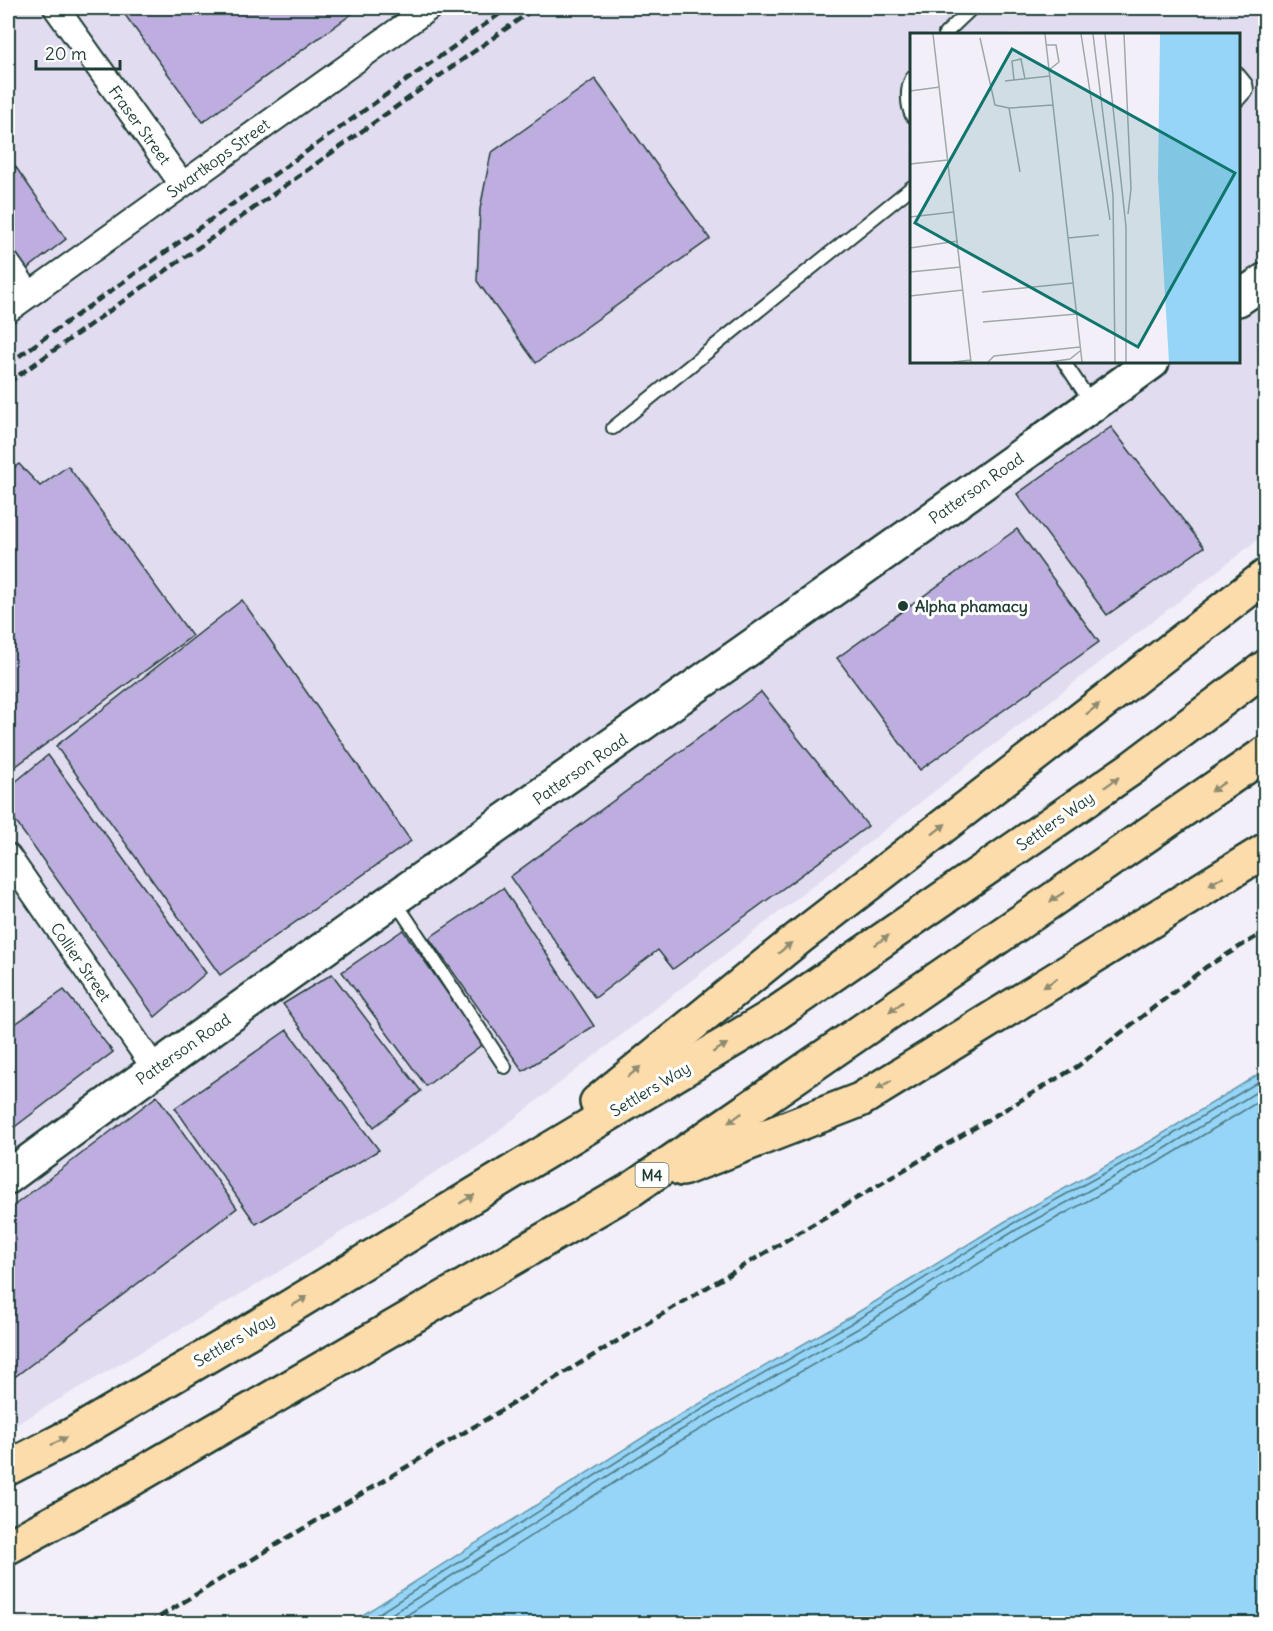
<svg xmlns="http://www.w3.org/2000/svg" width="1273" height="1631" viewBox="0 0 1273 1631" font-family="Delius,sans-serif">
<rect width="100%" height="100%" fill="#f2eff9"/>
<filter id="ink" filterUnits="userSpaceOnUse"><feTurbulence type="fractalNoise" baseFrequency=".0167" numOctaves="2"/><feDisplacementMap in="SourceGraphic" scale="12" xChannelSelector="R" yChannelSelector="G"/><feConvolveMatrix kernelMatrix="1 2 1 2 8 2 1 2 1" color-interpolation-filters="sRGB"/></filter>
<g filter="url(#ink)">
<path fill="#e2dcf1" fill-rule="evenodd" d="M8,8H1265V534L489,1138L275,1274L8,1429ZM912,34H1238V362H912Z"/>
<polygon fill="#96d5f8" stroke="#6698aa" stroke-width="1.5" points="1265,1070 1265,1623 350,1623 661,1426 852,1316 1009,1219 1151,1141"/>
<g fill="none" stroke-linecap="round" stroke-linejoin="round">
<g stroke="#4f7a82" stroke-width="1.5">
<polyline points="362,1624 665,1431 855,1321 1012,1224 1154,1146 1266,1077"/>
<polyline points="376,1624 669,1437 859,1328 1016,1230 1158,1153 1266,1086"/>
<polyline points="393,1624 673,1445 863,1336 1020,1238 1162,1160 1266,1097"/>
</g>
</g>
<g fill="#bdaedf" stroke="#1f3d34" stroke-width="1.5">
<polygon points="120,8 360,8 203,122"/>
<polygon points="595,79 710,239 536,363 477,281 480,209 491,153"/>
<polygon points="8,156 66,239 26,270 8,245"/>
<polygon points="1111,427 1204,547 1107,615 1017,494"/>
<polygon points="19,464 40,486 68,466 192,636 8,772 8,472"/>
<polygon points="1017,529 1099,642 920,770 837,658"/>
<polygon points="242,600 411,841 220,975 56,746"/>
<polygon points="761,692 868,826 673,969 658,950 595,998 510,877"/>
<polygon points="48,755 206,973 155,1017 8,811 8,788"/>
<polygon points="503,888 594,1026 523,1071 429,938"/>
<polygon points="403,930 483,1044 426,1086 342,972"/>
<polygon points="332,974 421,1091 374,1127 283,1004"/>
<polygon points="64,990 113,1052 8,1132 8,1029"/>
<polygon points="287,1030 379,1150 256,1224 175,1108"/>
<polygon points="157,1096 237,1208 8,1382 8,1210"/>
</g>
<g fill="none" stroke-linecap="round" stroke-linejoin="round">
<defs>
<g id="lane">
<polyline points="945,34 972,8"/>
<polyline points="1238,74 1246,84 1247,90 1238,100"/>
<path d="M912,78C906,88 907,106 912,116"/>
<polyline points="1064,362 1092,404"/>
<polyline points="613,428 912,187"/>
<polyline points="395,901 505,1067"/>
</g>
<g id="street">
<polyline points="56,8 182,184"/>
<polyline points="8,264 29,294"/>
<polyline points="8,310 429,8"/>
<polyline points="8,856 155,1069"/>
</g>
<g id="secondary">
<polyline points="1238,299 1266,280"/>
<path d="M8,1177C385,899 773,636 1152,362"/>
</g>
<g id="highway">
<polyline points="597,1102 800,937 1266,576"/>
<polyline points="682,1169 860,1100 1266,850"/>
<polyline points="8,1468 76,1433 260,1325 507,1175 771,1017 1132,768 1266,667"/>
<polyline points="8,1547 120,1486 632,1189 1266,753"/>
</g>
</defs>
<use href="#lane" stroke="#1f3d34" stroke-width="16"/>
<use href="#street" stroke="#1f3d34" stroke-width="28"/>
<use href="#secondary" stroke="#1f3d34" stroke-width="38"/>
<use href="#highway" stroke="#1f3d34" stroke-width="38"/>
<use href="#lane" stroke="#fff" stroke-width="12"/>
<use href="#street" stroke="#fff" stroke-width="24"/>
<use href="#secondary" stroke="#fff" stroke-width="33"/>
<use href="#highway" stroke="#fddcac" stroke-width="33"/>
<g stroke="#1f3d34" stroke-width="4.5" stroke-dasharray="9 4.5" stroke-linecap="butt">
<polyline points="8,364 508,8"/>
<polyline points="8,383 535,8"/>
<polyline points="148,1624 279,1543 1078,1066 1206,967 1266,931"/>
</g>
</g>
<defs><path id="oneway-solid" d="M-6-.8H1V-3.2L6.5 0L1 3.2V.8H-6Z" transform="scale(1.5)"/></defs>
<g fill="#8e8c70">
<use href="#oneway-solid" transform="translate(1093 709) rotate(-38)"/>
<use href="#oneway-solid" transform="translate(1112 782) rotate(-35)"/>
<use href="#oneway-solid" transform="translate(1218 787) rotate(145)"/>
<use href="#oneway-solid" transform="translate(939 829) rotate(-38)"/>
<use href="#oneway-solid" transform="translate(1216 881) rotate(148)"/>
<use href="#oneway-solid" transform="translate(1057 897) rotate(146)"/>
<use href="#oneway-solid" transform="translate(882 940) rotate(-35)"/>
<use href="#oneway-solid" transform="translate(785 948) rotate(-39)"/>
<use href="#oneway-solid" transform="translate(1050 983) rotate(148)"/>
<use href="#oneway-solid" transform="translate(896 1007) rotate(145)"/>
<use href="#oneway-solid" transform="translate(720 1048) rotate(-31)"/>
<use href="#oneway-solid" transform="translate(634 1072) rotate(-39)"/>
<use href="#oneway-solid" transform="translate(884 1085) rotate(148)"/>
<use href="#oneway-solid" transform="translate(735 1118) rotate(145)"/>
<use href="#oneway-solid" transform="translate(467 1199) rotate(-31)"/>
<use href="#oneway-solid" transform="translate(300 1301) rotate(-31)"/>
<use href="#oneway-solid" transform="translate(59 1441) rotate(-27)"/>
</g>
</g>
<circle fill="#1f3d34" stroke="#fff" stroke-width="2" cx="903" cy="606" r="6"/>
<g text-anchor="middle" dominant-baseline="central" stroke-width="6" stroke-linejoin="round" paint-order="stroke">
<rect fill="#fff" stroke="#627771" stroke-width="1.5" x="635.5" y="1163" width="33" height="24" rx="4.5"/>
<g font-size="15" font-weight="bold" fill="#1f3d34">
<text x="652" y="1175">M4</text>
</g>
<g font-size="16" fill="#1f3d34" stroke="#fff">
<text transform="translate(140 125) rotate(54)">Fraser Street</text>
<text transform="translate(218 158) rotate(-36)">Swartkops Street</text>
<text transform="translate(976 488) rotate(-35)">Patterson Road</text>
<text transform="translate(580 769) rotate(-35)">Patterson Road</text>
<text transform="translate(1055 821) rotate(-35)">Settlers Way</text>
<text transform="translate(81 962) rotate(55)">Collier Street</text>
<text transform="translate(183 1049) rotate(-35)">Patterson Road</text>
<text transform="translate(650 1089) rotate(-31)">Settlers Way</text>
<text transform="translate(234 1340) rotate(-30)">Settlers Way</text>
</g>
<g font-size="16" font-weight="bold" fill="#1f3d34" stroke="#fff" text-anchor="start">
<text x="915" y="606">Alpha phamacy</text>
</g>
</g>
<g transform="translate(910 33)">
<rect width="330" height="330" fill="#f2eff9"/>
<path d="M250,1H330V329H259L248,145Z" fill="#96d5f8"/>
<path fill="none" stroke="#9ea8aa" stroke-width="1.5" d="M23,1L61,329M135,1L172,329M171,1L200,187M183,1L203,162L205,329M195,1L216,194V329M214,1L221,156L218,181M70,5L85,72L99,75L143,72M136,12H146L149,29L139,37M104,47L102,28L111,26L115,46M95,48L140,43M0,58L30,54M99,75L110,139M0,131L38,127M0,184L44,179M158,205L189,202M0,215L48,208M0,239L51,234M72,259L163,250M0,263L53,257M73,289L167,281M43,329L61,327M78,329L84,323L170,314M140,329L160,326L170,318"/>
<path fill="#0f766e" fill-opacity="0.15" stroke="#0f766e" stroke-width="3" d="M102,16L325,140L228,314L5,190Z"/>
<rect width="330" height="330" fill="none" stroke="#1f3d34" stroke-width="3"/>
</g>
<rect width="1273" height="1631" fill="none" stroke="#fff" stroke-width="30"/>
<rect x="15" y="15" width="1243" height="1601" fill="none" stroke="#1f3d34" stroke-width="2" filter="url(#ink)"/>
<path d="M36 60v9h84v-9" fill="none" stroke="#1f3d34" stroke-width="3"/>
<text x="45" y="60" font-size="18" fill="#1f3d34" stroke="#ffffff" stroke-width="4.5" paint-order="stroke">20 m</text>
</svg>
